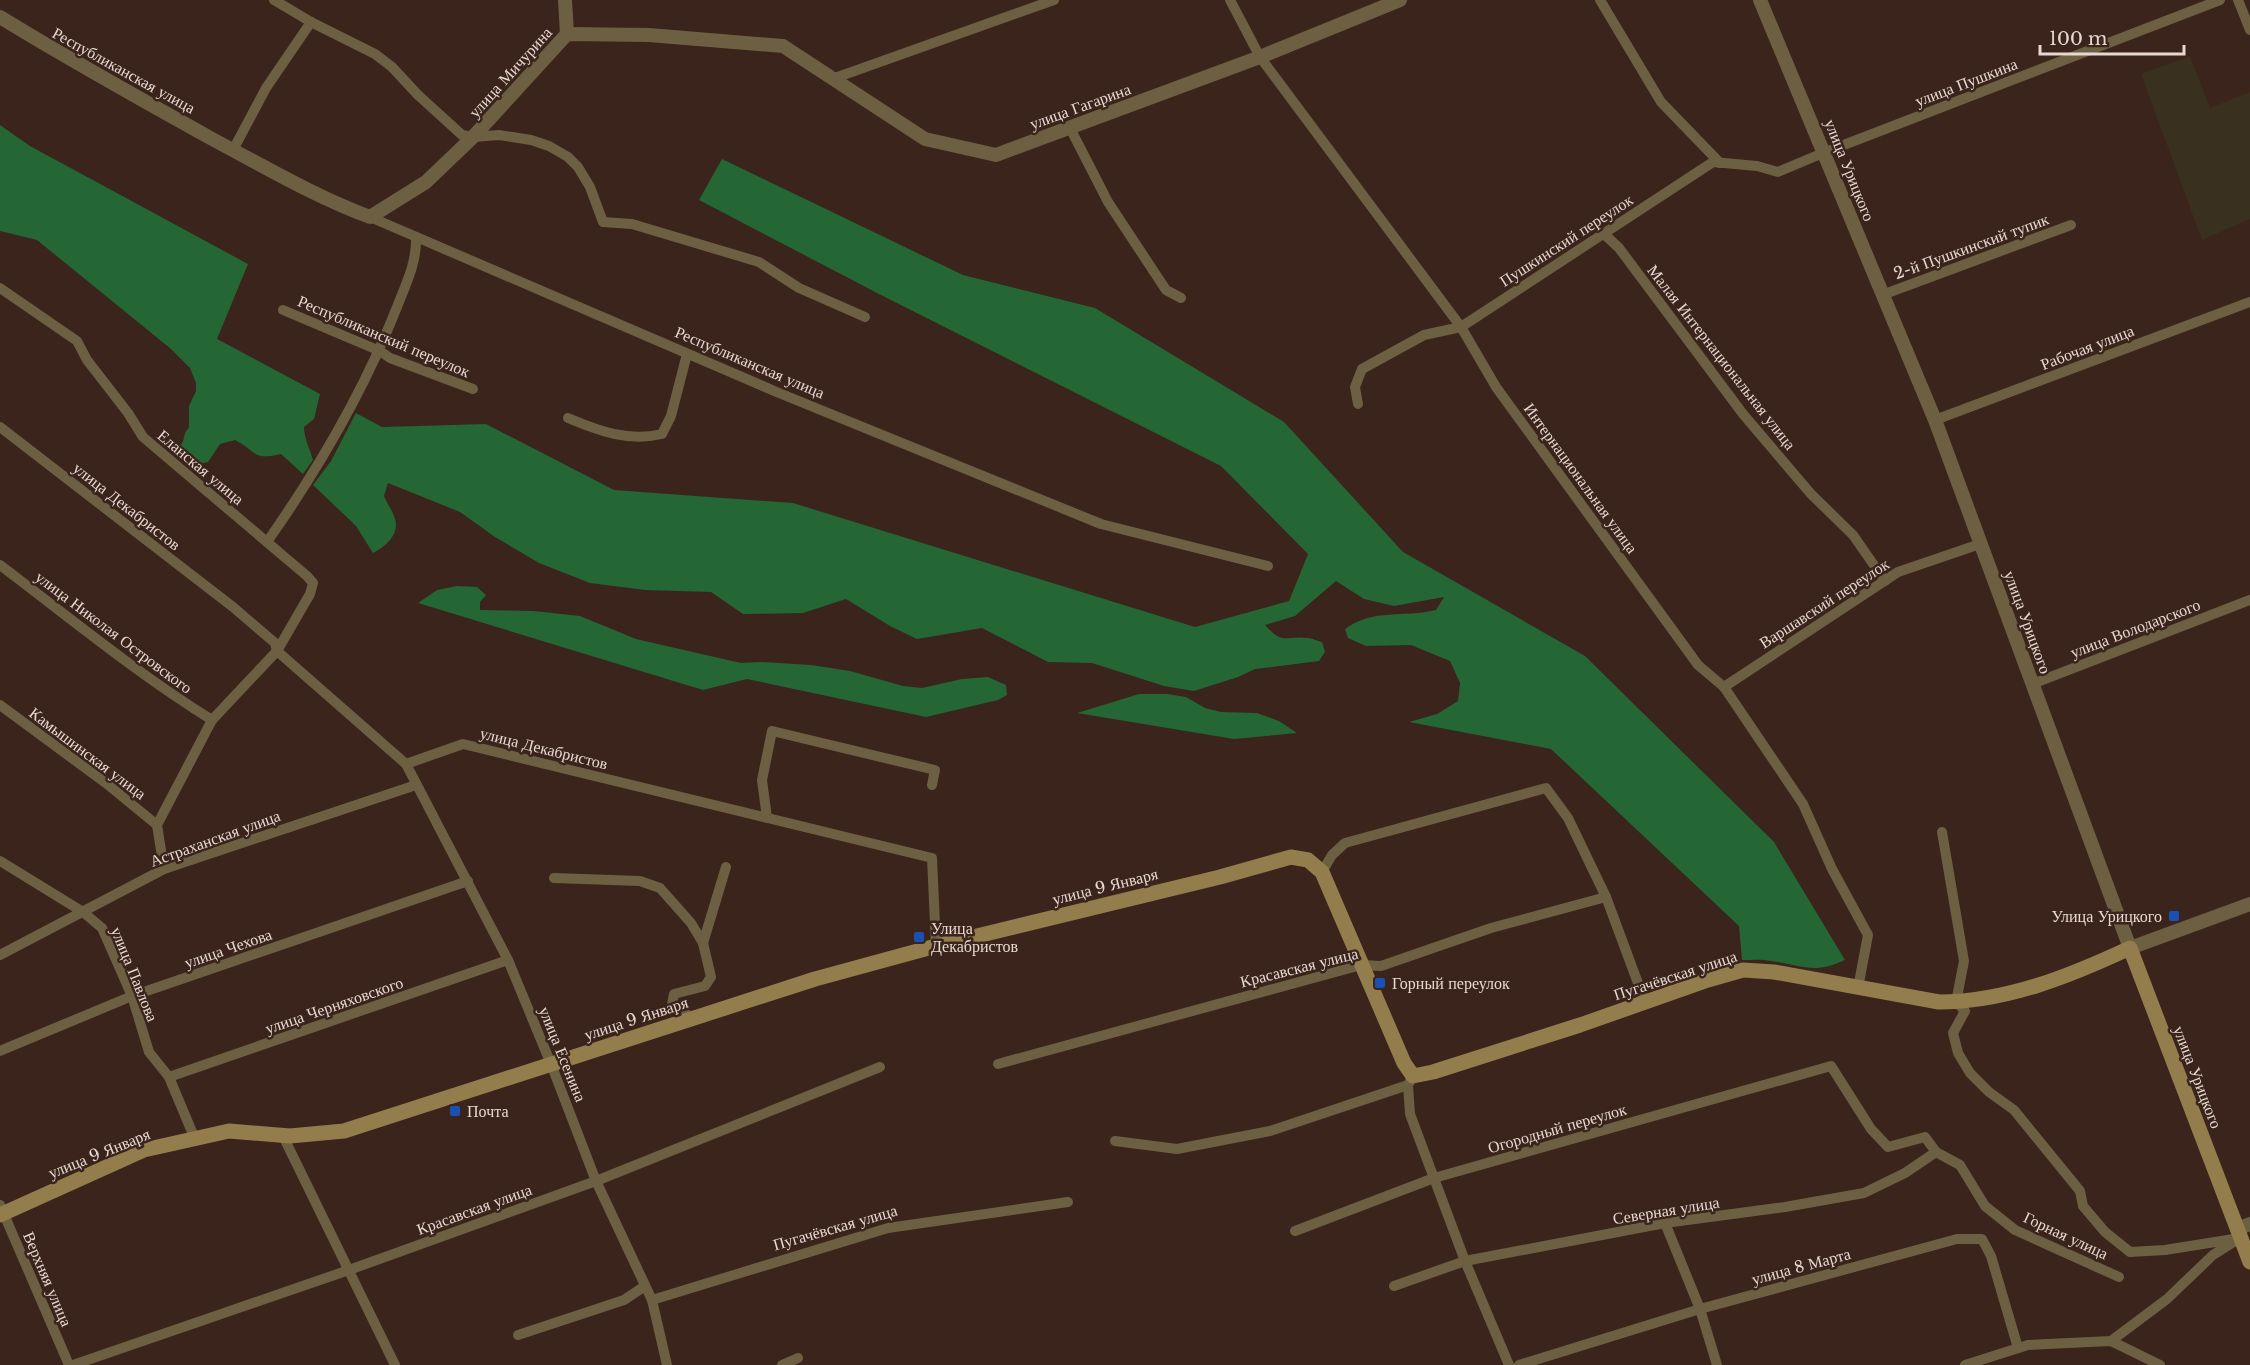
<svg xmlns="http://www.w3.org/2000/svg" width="2250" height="1365" viewBox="0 0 2250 1365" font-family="'Libre Baskerville',serif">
<rect width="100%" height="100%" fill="#3a241b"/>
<polygon fill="#3a3020" points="2190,56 2210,108 2250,92 2250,219 2202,240 2141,74"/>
<g fill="#246634">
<path d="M0,125L30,146L248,264L217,339L320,394L314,419L304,427C304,438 310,449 313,460L303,474L281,454C252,461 257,451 235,440L220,444L208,462C195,465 183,463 175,452L183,442L185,433L189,427V406L196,391V383L190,368L171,349L37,240L0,231Z"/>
<path d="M722,159L963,275L1095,308L1284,422L1403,552L1585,656L1774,842L1845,960C1813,975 1802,965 1771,961C1762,959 1752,960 1742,960L1739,926L1551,749L1409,722L1437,714L1458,701L1460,683L1450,661L1411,645L1366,646L1348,638L1345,629C1373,608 1404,618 1436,610L1444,597L1394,606L1364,599L1336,581L1295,616L1265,625C1284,646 1285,635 1308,638C1312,638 1317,641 1322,642L1325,652L1319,661L1255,669L1238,677L1194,691L1164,686L1092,663L1048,662L982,628L917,639L890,626L846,599L803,613L743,614L711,592L645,590L590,583L539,563L495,537L460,512L388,483L384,496C387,504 393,511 395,519C400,534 385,547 373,553L356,526L313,485L331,461L356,413L382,427L486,424L614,490L793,503L1195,627L1289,601L1308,554L1221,466L879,294L699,200Z"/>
<polygon points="457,586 477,587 486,595 480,602 480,610 534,611 580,616 636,639 741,663 761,662 811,665 850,671 903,686 922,688 962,679 988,677 1006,685 1007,695 998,700 926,717 747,679 703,690 418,603 437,590"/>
<polygon points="1139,694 1167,694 1186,697 1205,708 1221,712 1257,713 1279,721 1297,733 1234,739 1077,713"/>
</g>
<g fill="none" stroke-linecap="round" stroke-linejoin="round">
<g stroke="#6d5f42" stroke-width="10">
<polyline points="274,0 311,22 375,54 392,67 418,95 462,135 473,137 499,135 531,140 549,146 568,157 578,167 590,187 603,222 632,224 759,262 799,288 865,317"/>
<polyline points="1230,0 1260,57 1461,327 1496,387 1698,665 1724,687 1803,804 1832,869 1868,935 1858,988"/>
<polyline points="1600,0 1661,102 1720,163"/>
<polyline points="2238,0 2250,30"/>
<polyline points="832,79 1054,0"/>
<polyline points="1070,128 1108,202 1166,290 1181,298"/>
<polyline points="233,150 266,88 311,22"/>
<polyline points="370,217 779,393 1101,524 1268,566"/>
<polyline points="1604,234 1619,248 1743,414 1811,494 1853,535 1885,581"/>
<polyline points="0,288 77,341 87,360 128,413 143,437 307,576 313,583 310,594 277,651 212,720 157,825"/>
<polyline points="1882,295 2071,225"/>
<polyline points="283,310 380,351 390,358 473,389"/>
<polyline points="1358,404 1355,387 1362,369 1424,335 1461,327 1713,162 1757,166 1778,172 1823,153 2220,0"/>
<path d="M568,418C599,431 628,442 662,434L671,416L687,354"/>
<polyline points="1935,420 2250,302"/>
<polyline points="0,427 233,607 275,643 277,651 406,764 508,960 551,1064 596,1181 652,1300 667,1365"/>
<path d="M267,542C319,468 364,391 397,307C406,284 417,262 416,237"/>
<path d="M0,565C70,618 138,674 212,720"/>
<polyline points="2032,684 2250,600"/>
<polyline points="1724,687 1898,572 1980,544"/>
<polyline points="0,705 107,784 157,825"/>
<polyline points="406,764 463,744 932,858 936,946"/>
<polyline points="767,818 762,780 772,731 935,770 932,785"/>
<polyline points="157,825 164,869"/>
<polyline points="1942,832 1964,961 1956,1002 1965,1011 1953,1033 1958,1053 1970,1073 1989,1092 2014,1110 2080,1191 2083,1206 2105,1232 2130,1252 2165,1250 2240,1238"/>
<polyline points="0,861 83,912 102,928 132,996 149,1052 169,1077 195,1139"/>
<polyline points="1322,872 1332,855 1345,843 1546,788 1568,818 1606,897 1645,1002"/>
<polyline points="554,878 640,881 660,888 691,923 703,943 711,977 705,986 674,994 672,1004 692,1018"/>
<polyline points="703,943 726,867"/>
<polyline points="0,955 164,869 416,785"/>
<polyline points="0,1051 132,996 468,881"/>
<polyline points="998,1064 1361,965 1381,966 1491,928 1606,897"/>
<polyline points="169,1077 508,960"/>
<polyline points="1408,1085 1410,1114 1465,1261 1509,1365"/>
<polyline points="283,1136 395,1365"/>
<polyline points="1115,1141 1177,1149 1270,1131 1408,1085 1413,1076"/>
<polyline points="0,1205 69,1365"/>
<polyline points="1665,1223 1700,1309 1717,1365"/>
<polyline points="1295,1231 1434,1178 1831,1066 1871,1129 1888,1147 1925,1137 1936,1152 1960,1165 1985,1206 2015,1230 2119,1277"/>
<polyline points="1394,1286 1465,1261 1665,1223 1785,1207 1864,1193 1905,1173 1936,1152"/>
<polyline points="652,1300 888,1228 1068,1202"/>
<polyline points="518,1335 624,1300 645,1286"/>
<polyline points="2111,1341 2167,1299 2213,1255 2235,1241"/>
<polyline points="73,1365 349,1270 596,1181 880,1067"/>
<polyline points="782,1365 798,1358"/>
<polyline points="1519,1365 1700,1309 1957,1239 1982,1239 1991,1256 2018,1348"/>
<polyline points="1965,1365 2028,1345 2111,1341 2160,1365"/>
</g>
<g stroke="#6d5f42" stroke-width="14">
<polyline points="565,0 567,34"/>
<polyline points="1760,0 1935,420 2130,948 2250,904"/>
<path d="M0,17C70,60 142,100 214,140C265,167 316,197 370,217L426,182L473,137L567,34L649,35L783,46L925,139L996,155L1260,57L1400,0"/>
<polyline points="2237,1229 2250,1224"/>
</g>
<path stroke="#937d4d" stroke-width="15" d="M0,1215L144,1150L229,1131L290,1136L344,1131L815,979L936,946L1220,877L1291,857L1308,860L1322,872L1404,1063L1413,1076L1433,1072L1580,1025L1708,980L1743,970L1774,972L1939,1002C2006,1002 2070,976 2130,948L2250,1262"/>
</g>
<g fill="#1a4fb4" stroke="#3a241b" stroke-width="2">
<rect x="2168" y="910" width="12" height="12" rx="3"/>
<rect x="913" y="931" width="12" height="12" rx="3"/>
<rect x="1374" y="977" width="12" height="12" rx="3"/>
<rect x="449" y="1105" width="12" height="12" rx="3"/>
</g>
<g text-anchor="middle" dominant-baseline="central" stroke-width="5" stroke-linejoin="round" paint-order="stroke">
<g font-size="16" fill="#e8d8d2" stroke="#3a241b">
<text transform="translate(124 70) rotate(29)">Республиканская улица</text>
<text transform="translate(510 72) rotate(-48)">улица Мичурина</text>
<text transform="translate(1966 82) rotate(-21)">улица Пушкина</text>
<text transform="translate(1080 106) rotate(-20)">улица Гагарина</text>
<text transform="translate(1850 170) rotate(68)">улица Урицкого</text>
<text transform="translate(1566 240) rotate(-33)">Пушкинский переулок</text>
<text transform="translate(1971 246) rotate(-20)">2-й Пушкинский тупик</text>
<text transform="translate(384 336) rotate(23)">Республиканский переулок</text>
<text transform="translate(2087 347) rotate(-21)">Рабочая улица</text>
<text transform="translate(1722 357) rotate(52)">Малая Интернациональная улица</text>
<text transform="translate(750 362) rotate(23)">Республиканская улица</text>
<text transform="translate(201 467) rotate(40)">Еланская улица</text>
<text transform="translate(1581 478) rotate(54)">Интернациональная улица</text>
<text transform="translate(127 506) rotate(38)">улица Декабристов</text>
<text transform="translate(1824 603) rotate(-33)">Варшавский переулок</text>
<text transform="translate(2028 622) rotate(70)">улица Урицкого</text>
<text transform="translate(2135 628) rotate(-21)">улица Володарского</text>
<text transform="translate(114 632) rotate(37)">улица Николая Островского</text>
<text transform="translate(544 748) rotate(14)">улица Декабристов</text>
<text transform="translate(88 753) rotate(37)">Камышинская улица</text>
<text transform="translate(215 838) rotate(-20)">Астраханская улица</text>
<text transform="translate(1105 886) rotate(-14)">улица 9 Января</text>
<text transform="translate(228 948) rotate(-19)">улица Чехова</text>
<text transform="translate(1299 967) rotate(-14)">Красавская улица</text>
<text transform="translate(135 974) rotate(68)">улица Павлова</text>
<text transform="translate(1675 975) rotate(-18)">Пугачёвская улица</text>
<text transform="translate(334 1005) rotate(-19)">улица Черняховского</text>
<text transform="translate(636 1018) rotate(-18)">улица 9 Января</text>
<text transform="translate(563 1054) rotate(68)">улица Есенина</text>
<text transform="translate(2198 1077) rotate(69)">улица Урицкого</text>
<text transform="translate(1557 1128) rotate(-16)">Огородный переулок</text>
<text transform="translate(99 1153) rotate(-22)">улица 9 Января</text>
<text transform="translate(474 1209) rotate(-20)">Красавская улица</text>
<text transform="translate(1666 1210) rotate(-9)">Северная улица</text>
<text transform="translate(835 1227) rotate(-16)">Пугачёвская улица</text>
<text transform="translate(2066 1235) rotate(25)">Горная улица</text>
<text transform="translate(1801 1266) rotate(-15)">улица 8 Марта</text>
<text transform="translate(48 1279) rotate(67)">Верхняя улица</text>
</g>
<g font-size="16" fill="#e8d8d2" stroke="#3a241b" text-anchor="start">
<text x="2162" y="916" text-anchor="end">Улица Урицкого</text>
<text x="931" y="928">Улица<tspan x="931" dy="18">Декабристов</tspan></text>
<text x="1392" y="983">Горный переулок</text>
<text x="467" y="1111">Почта</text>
</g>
</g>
<path d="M2040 45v9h144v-9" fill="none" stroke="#e8d8d2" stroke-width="3"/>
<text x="2049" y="45" font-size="18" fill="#e8d8d2" stroke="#3a241b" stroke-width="4.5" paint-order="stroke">100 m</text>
</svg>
